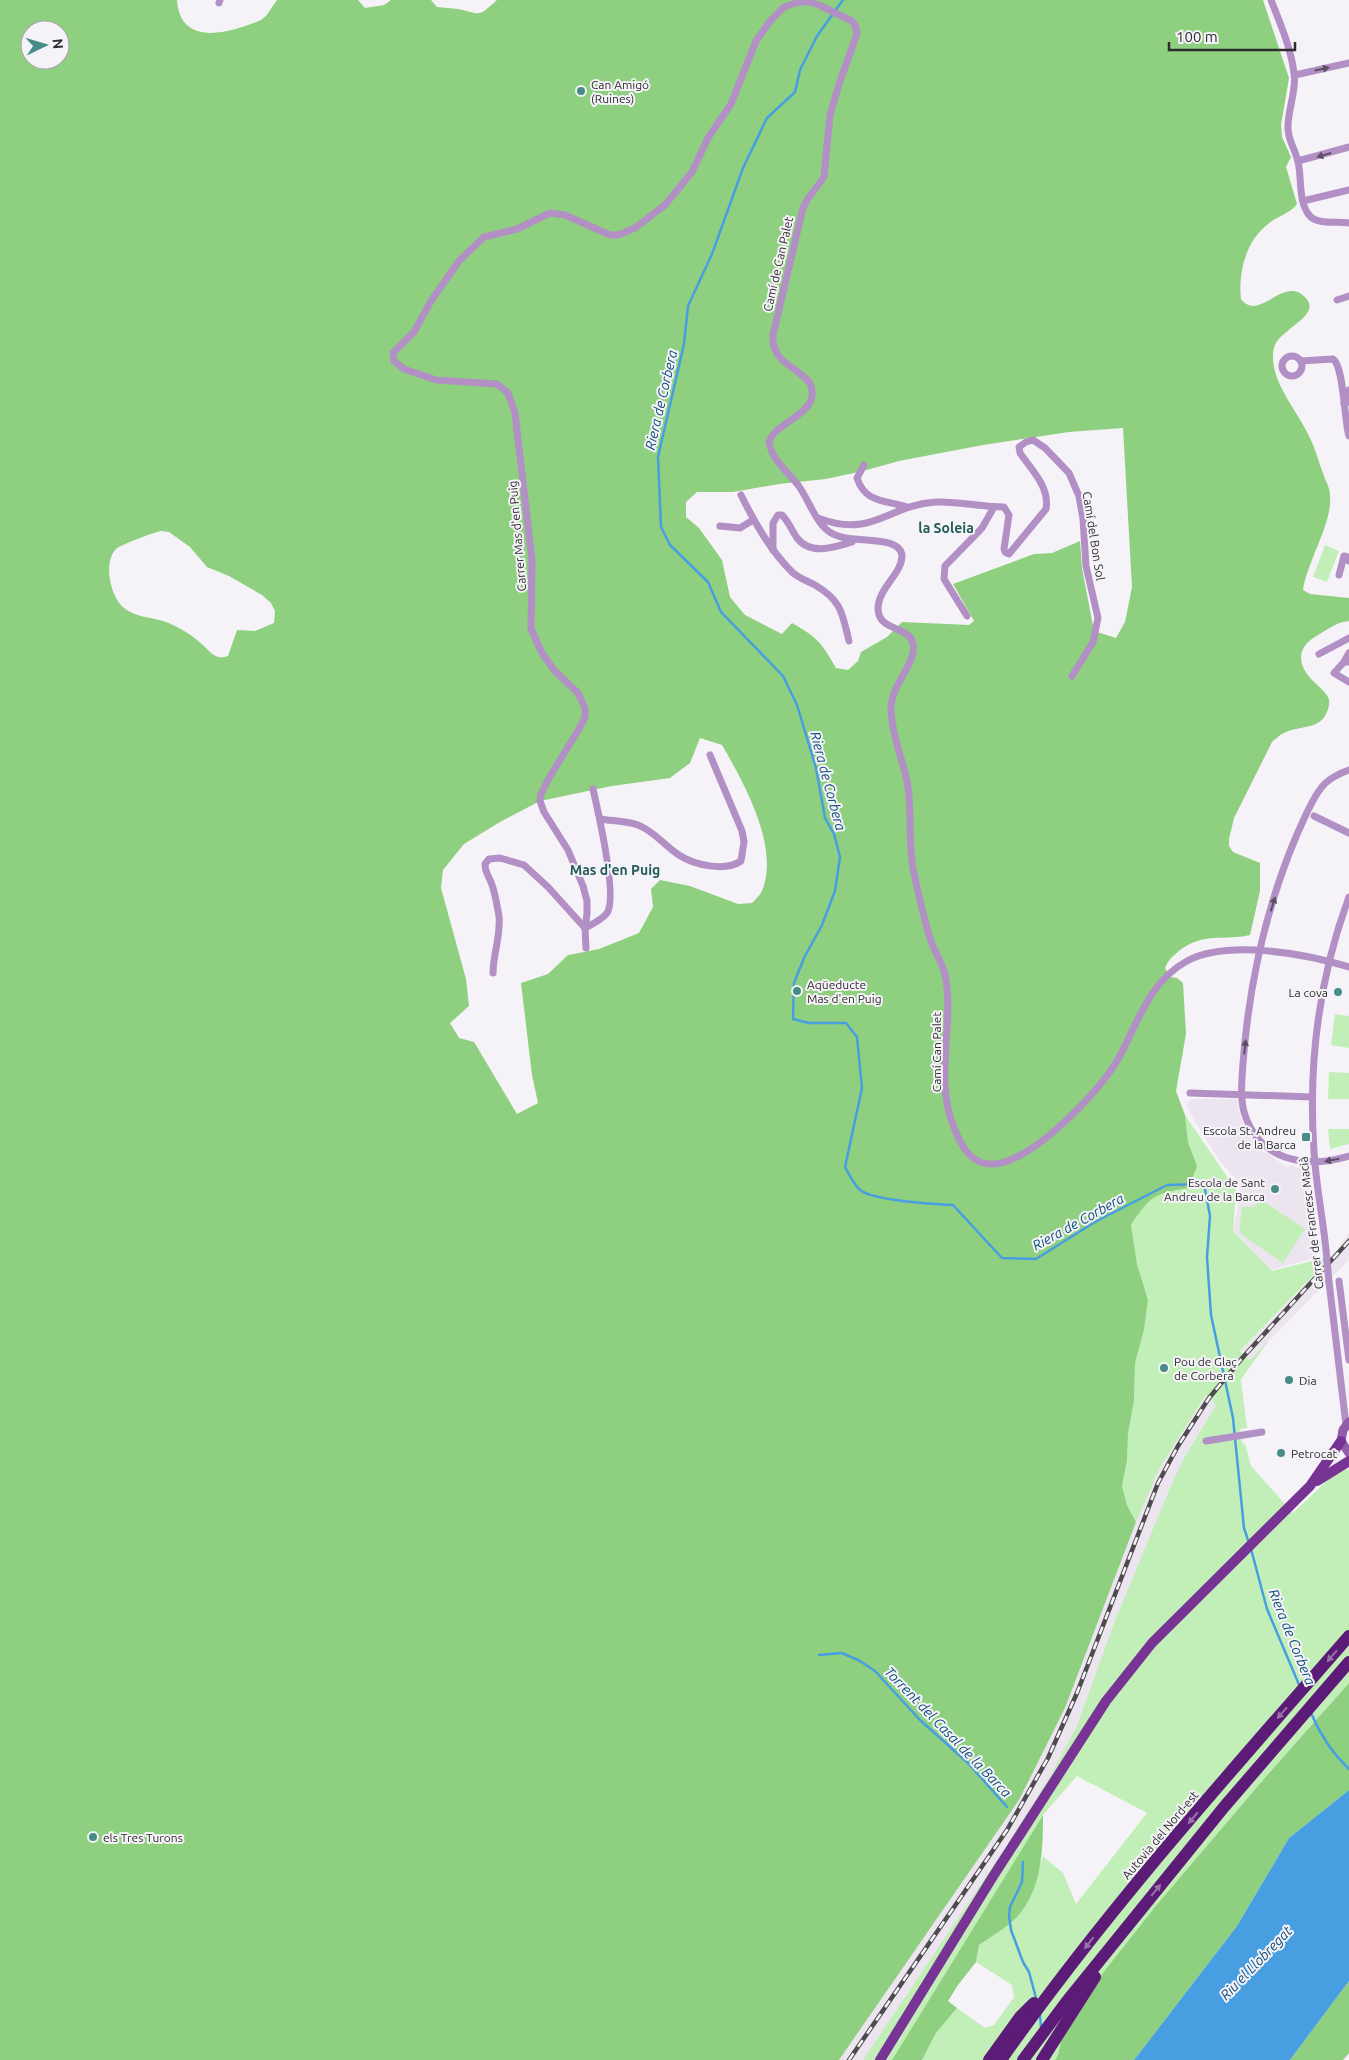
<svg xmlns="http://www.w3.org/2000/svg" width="1349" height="2060" viewBox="0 0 1349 2060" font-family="Ubuntu,sans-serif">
<rect width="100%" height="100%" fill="#f6f3f8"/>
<g fill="#ece4ef">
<polygon points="1192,1099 1237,1099 1239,1111 1246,1132 1264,1154 1266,1152 1288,1168 1290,1165 1305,1170 1309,1179 1317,1257 1271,1270 1233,1230 1240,1195 1239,1183 1219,1160 1194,1120 1187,1107 1188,1102"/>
<polygon points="1349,1232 1349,1260 1250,1360 1240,1352 1335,1253"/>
<polygon points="1206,1395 1216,1405 1184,1458 1114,1623 1076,1728 1046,1783 1007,1845 863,2060 839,2060 1019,1800 1065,1708 1136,1522 1160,1467"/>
</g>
<g fill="#c2efb8">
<polygon points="1325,545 1339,551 1327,582 1313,577"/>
<polygon points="1335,1014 1349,1016 1349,1048 1331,1045"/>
<polygon points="1329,1072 1349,1073 1349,1099 1328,1099"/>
<polygon points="1185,1115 1236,1190 1233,1231 1272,1271 1332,1256 1240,1351 1250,1360 1270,1339 1241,1379 1247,1428 1240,1429 1242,1443 1245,1444 1251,1466 1293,1513 1337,1471 1349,1469 1349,1683 1263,1780 1065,2021 1058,2055 1055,2060 922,2060 936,2033 957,2008 985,2028 994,2025 1014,1997 1012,1985 976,1962 979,1945 998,1932 1031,1896 1043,1856 1063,1873 1076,1904 1147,1813 1077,1776 1043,1815 892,2060 863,2060 1007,1845 1046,1783 1076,1728 1114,1623 1170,1488 1184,1458 1216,1405 1206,1395 1160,1467 1136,1522 1127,1505 1122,1486 1127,1461 1128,1434 1134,1401 1135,1363 1144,1330 1148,1300 1137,1264 1131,1225 1145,1204 1197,1166 1188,1142"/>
<polygon points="1328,1129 1349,1129 1349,1144 1330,1149"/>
<polygon points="1260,1199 1305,1229 1283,1263 1246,1238 1239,1232 1242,1207 1254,1207"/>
</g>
<g fill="#8ed07f" fill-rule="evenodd">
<path d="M0,0H177C180,48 231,33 261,20L266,16L277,0H358L365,8L384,5L391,0H431L437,7C444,8 451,8 458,9C482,14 477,18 497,0H1263L1289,78L1281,125L1282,137L1291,157L1286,167L1297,204C1290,214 1277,216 1268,224C1246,241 1238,272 1241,299C1259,323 1283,275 1305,297C1324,316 1278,329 1274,348C1267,377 1296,409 1308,434C1315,447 1318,460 1323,473C1325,480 1330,488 1330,495C1333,522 1307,562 1303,590L1310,594L1349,598V621C1337,622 1328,629 1318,635C1309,640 1301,647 1301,658C1302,681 1333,690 1329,705C1324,732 1301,724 1284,733C1279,735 1276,739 1272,742L1234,818L1229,839V846L1233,852L1260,863V891L1250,935C1224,941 1204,932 1180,950C1173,956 1168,960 1165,968L1170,977L1177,978L1183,983L1186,1034L1176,1091L1185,1115L1188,1142L1197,1166L1189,1188C1155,1193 1150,1196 1131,1225L1137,1264L1148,1300L1144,1330L1135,1363L1134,1401L1128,1434L1127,1461L1122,1486L1127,1505L1136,1522L1065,1708L1019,1800L839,2060H0ZM30,30H60V60H30ZM1123,428L1132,587L1125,622L1116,638L1094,631L1082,568L1080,541L1052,553L1034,554L953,584L974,621L969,625L902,622L887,637L861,652L858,661L848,670L836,668C822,643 817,637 792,623L782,634L745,615L730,597L722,560L699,528L686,517V502L697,492H733L779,484L826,479L863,471L899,461L983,445L1069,432ZM161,531L169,532L190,547L207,567L229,576L262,595L271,603L275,611L274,623L255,631L237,630L228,656C217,660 212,654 205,647C194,636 178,626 163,621C150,617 135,617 124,608C110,597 103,562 116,549C120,545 155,532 161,531ZM700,738L722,745C744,783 780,847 762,891C760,895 756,899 752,903L738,904L690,886L660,880L651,889L653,907L639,933L599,949L568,955L548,974L521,983L532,1075L538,1103L517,1114L474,1042L459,1038L450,1023L469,1006L466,979L441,888L443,870L464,844L500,822L540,801L612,786L670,778L690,763Z"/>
<polygon points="1349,1683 1349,1790 1289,1838 1237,1926 1134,2060 1055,2060 1058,2055 1065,2021 1155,1907 1263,1780"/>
<path d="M1043,1815C1043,1850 1042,1890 1017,1917C1006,1928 992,1936 979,1945L976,1962L958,1985L948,2001L957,2008L936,2033L922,2060H892Z"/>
<polygon points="1349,1981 1349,2053 1343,2060 1290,2060"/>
</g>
<polygon fill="#479fe1" points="1349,1790 1349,1981 1290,2060 1134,2060 1237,1926 1289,1838"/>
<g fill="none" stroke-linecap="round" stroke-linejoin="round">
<g stroke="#479fe1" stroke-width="2.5">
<path d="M843,0L817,36L800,70L795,92L767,118L743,168L712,254L688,306L684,344L658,457L661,527L670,545L708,582L721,612L783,676L797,705L816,768L825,818L834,834L840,857L835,891L822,925L804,958L794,983L793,1019L809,1023H846L857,1037L862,1088L845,1167C849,1174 854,1185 860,1190C874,1201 934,1204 953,1205L1002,1258L1036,1259L1095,1222L1167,1185L1204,1184L1210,1216L1207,1257L1211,1315L1233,1418L1244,1528L1249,1543"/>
<polyline points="1251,1549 1267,1609 1300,1687"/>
<polyline points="819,1655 842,1653 860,1661 875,1671 920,1720 968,1763 1007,1807"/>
<path d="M1311,1713C1320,1734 1332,1753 1349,1769"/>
<polyline points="1023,1862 1022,1882 1010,1907 1009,1916 1011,1930 1023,1962 1029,1972 1036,1998"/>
<polyline points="1040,2015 1041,2027"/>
</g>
<g stroke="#b28fc4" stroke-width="7">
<path d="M1271,0C1280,23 1291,48 1294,73C1297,89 1288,109 1288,126C1287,140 1296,150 1298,162C1302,178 1298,201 1309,215C1316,225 1338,221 1349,223"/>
<polyline points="219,3 220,0"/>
<polyline points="1295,75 1349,63"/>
<polyline points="1298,161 1349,147"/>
<polyline points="1303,201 1349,190"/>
<polyline points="1337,300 1349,296"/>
<circle cx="1292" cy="366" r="10"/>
<path d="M1301,361L1333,359C1344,366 1344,420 1349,436"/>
<polyline points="1344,404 1348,402 1349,390"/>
<path d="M864,465L857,478C865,503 885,500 907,507"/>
<path d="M741,495C755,523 770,550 792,572C798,578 808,581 815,585C842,601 842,613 849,641"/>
<path d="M818,518C873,539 887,505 936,502C958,501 982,507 1004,507L1009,515L1004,549L1005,552L1009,554L1046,509C1050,487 1031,469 1020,453L1019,447L1026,442L1033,440L1045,448L1069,473L1079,496L1083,519L1086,566L1098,618L1093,642L1072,676"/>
<polyline points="720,526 740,528 753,520"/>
<path d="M773,550V523L778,515H782C789,522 792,531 797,538C811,556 835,547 852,542"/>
<polyline points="1339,575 1344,556 1349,557 1349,561"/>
<polyline points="967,616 944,579 945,566 982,528 994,507"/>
<polyline points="1349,653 1344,662 1349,662"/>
<polyline points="1319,654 1349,638"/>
<polyline points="1344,662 1334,673 1349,682"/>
<path d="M1349,770C1339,773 1327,780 1321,788C1311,801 1305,817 1298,832C1267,904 1249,984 1243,1063C1242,1079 1240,1096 1244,1112C1259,1161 1305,1169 1349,1156"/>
<polyline points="1314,816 1349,833"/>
<path d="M600,819C612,821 627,821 638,825C654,831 665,846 679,855C694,865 725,872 741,861L744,842L742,831L710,755"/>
<path d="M585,928C592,924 602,920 607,913C618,897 598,811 593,789"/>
<path d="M586,948L585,928L587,914V901L583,886L568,850L544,812L540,801L541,794L549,778L579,729L585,717V708L578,693L554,670L542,653L531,629L532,560L515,413L508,393L497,384L436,380L404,369L394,361L393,353L414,332L431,301L459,261L484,237L517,229L550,213L565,215L610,235H618L635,228L665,205L692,172L708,138L731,104L756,41L771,20L784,7L799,2H809L819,5L852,21L856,27L857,34L839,84L830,115L824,177L807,200L803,208L773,335C771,362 796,366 810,383C823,414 776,420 769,442C772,460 787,471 798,485C807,497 812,513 822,525C826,530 832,534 838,536C855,543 901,535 902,556C902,574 878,588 878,609C879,632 908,625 913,643C918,663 890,684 891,711C892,735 902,758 907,781C913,812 907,843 914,873C919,897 924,921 932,944C936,954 942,963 945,974C955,1024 934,1076 953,1125C962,1150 975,1171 1005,1162C1044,1149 1105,1087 1123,1050C1140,1016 1152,980 1187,961C1228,939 1306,954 1349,967"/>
<path d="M493,973C493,954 501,936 499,916C497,905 495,892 491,882C488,875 485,872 485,864L489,859L500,858L524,865L548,887L585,928"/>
<polyline points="1190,1093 1312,1097"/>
<path d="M1327,1260C1324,1223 1316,1187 1314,1151C1308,1064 1319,978 1349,897"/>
<polyline points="1339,1281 1349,1360"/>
<polyline points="1329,1282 1346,1425"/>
<polyline points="1206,1441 1262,1432"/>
</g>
<polyline stroke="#915ca9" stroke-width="9" points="1349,1422 1343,1430 1341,1441 1349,1453"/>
<g stroke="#783495" stroke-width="10">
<polyline points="1317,1481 1349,1461"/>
<polyline points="880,2060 992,1878 1106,1701 1152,1643 1310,1486 1341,1441"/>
</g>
<g stroke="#5c1b76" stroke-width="12">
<polyline points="989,2060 1020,2017 1034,2003"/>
<path d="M1001,2060C1106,1910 1229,1774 1349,1636"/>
<polyline points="1023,2060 1067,2001 1224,1807 1349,1662"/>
<polyline points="1042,2060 1095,1977"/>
</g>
<defs>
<polyline id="rail" points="849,2060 1007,1830 1048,1758 1077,1693 1158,1483 1178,1446 1209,1398 1244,1356 1349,1241"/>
</defs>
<use href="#rail" stroke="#4d4b4e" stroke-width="4.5"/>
<use href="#rail" stroke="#f6f3f8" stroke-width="2.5" stroke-dasharray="8" stroke-linecap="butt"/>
<polyline stroke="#b28fc4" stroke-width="7" points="1327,1260 1329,1282"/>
</g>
<defs><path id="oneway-solid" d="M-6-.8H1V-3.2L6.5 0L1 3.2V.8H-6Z" transform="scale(1.25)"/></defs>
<g fill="#5c4f62">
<use href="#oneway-solid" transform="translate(1322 69) rotate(-12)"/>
<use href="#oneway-solid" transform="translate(1324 155) rotate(164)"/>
<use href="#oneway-solid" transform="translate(1273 904) rotate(-73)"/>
<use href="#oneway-solid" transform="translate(1245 1047) rotate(-84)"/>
<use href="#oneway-solid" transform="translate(1332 1160) rotate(170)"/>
</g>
<g fill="#9a71aa">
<use href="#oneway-solid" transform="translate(1332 1656) rotate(131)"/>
<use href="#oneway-solid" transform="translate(1282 1713) rotate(131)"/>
<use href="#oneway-solid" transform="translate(1193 1818) rotate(130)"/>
<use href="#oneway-solid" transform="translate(1156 1890) rotate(-51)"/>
<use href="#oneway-solid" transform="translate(1089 1943) rotate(128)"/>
</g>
<g fill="#468d87" stroke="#f6f3f8" stroke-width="2">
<circle cx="581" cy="91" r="5"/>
<circle cx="797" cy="991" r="5"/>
<circle cx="1338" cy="992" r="5"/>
<rect x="1301" y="1132" width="10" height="10" rx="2.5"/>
<circle cx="1275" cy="1189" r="5"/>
<circle cx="1164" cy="1368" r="5"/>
<circle cx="1289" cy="1380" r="5"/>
<circle cx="1281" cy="1453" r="5"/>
<circle cx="93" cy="1837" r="5"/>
</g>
<g text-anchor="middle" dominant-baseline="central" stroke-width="4" stroke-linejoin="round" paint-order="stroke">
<g font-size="12" fill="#2d2c2e" stroke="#f6f3f8" text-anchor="start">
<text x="591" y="84">Can Amigó<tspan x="591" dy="14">(Ruines)</tspan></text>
<text x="807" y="984">Aqüeducte<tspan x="807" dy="14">Mas d'en Puig</tspan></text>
<text x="1328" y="992" text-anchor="end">La cova</text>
<text x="1296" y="1130" text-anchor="end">Escola St. Andreu<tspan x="1296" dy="14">de la Barca</tspan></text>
<text x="1265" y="1182" text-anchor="end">Escola de Sant<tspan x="1265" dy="14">Andreu de la Barca</tspan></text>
<text x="1174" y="1361">Pou de Glaç<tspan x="1174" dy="14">de Corbera</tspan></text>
<text x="1299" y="1380">Dia</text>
<text x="1291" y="1453">Petrocat</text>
<text x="103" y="1837">els Tres Turons</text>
</g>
<g font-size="12" fill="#2d2c2e" stroke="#f6f3f8">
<text transform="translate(778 264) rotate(-77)">Camí de Can Palet</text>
<text transform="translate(517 536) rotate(-95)">Carrer Mas d'en Puig</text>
<text transform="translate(1094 536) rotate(81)">Camí del Bon Sol</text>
<text transform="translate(936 1052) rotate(-90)">Camí Can Palet</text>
<text transform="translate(1311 1223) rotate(-97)">Carrer de Francesc Macià</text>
<text transform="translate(1160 1835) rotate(-50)">Autovia del Nord-est</text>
</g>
<g font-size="14" font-style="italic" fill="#094d79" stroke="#f6f3f8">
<text transform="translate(661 400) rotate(-77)">Riera de Corbera</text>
<text transform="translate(828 781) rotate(75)">Riera de Corbera</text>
<text transform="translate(1078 1222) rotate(-29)">Riera de Corbera</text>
<text transform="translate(1292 1637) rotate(68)">Riera de Corbera</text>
<text transform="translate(948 1732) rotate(46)">Torrent del Casal de la Barca</text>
<text transform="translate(1256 1963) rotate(-46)">Riu el Llobregat</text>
</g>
<g font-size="14" font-weight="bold" fill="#235c58" stroke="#f6f3f8">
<text x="946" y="528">la Soleia</text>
<text x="615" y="870">Mas d'en Puig</text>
</g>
</g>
<g transform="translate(45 45) rotate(85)"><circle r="24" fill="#f6f3f8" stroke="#a6a3a7"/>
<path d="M0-4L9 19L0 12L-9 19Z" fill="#468d87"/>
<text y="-8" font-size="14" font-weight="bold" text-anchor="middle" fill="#2d2c2e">N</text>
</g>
<path d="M1169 42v8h126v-8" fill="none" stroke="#2d2c2e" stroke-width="2.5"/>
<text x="1176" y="42" font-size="15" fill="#2d2c2e" stroke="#f6f3f8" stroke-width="4" paint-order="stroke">100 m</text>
</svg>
